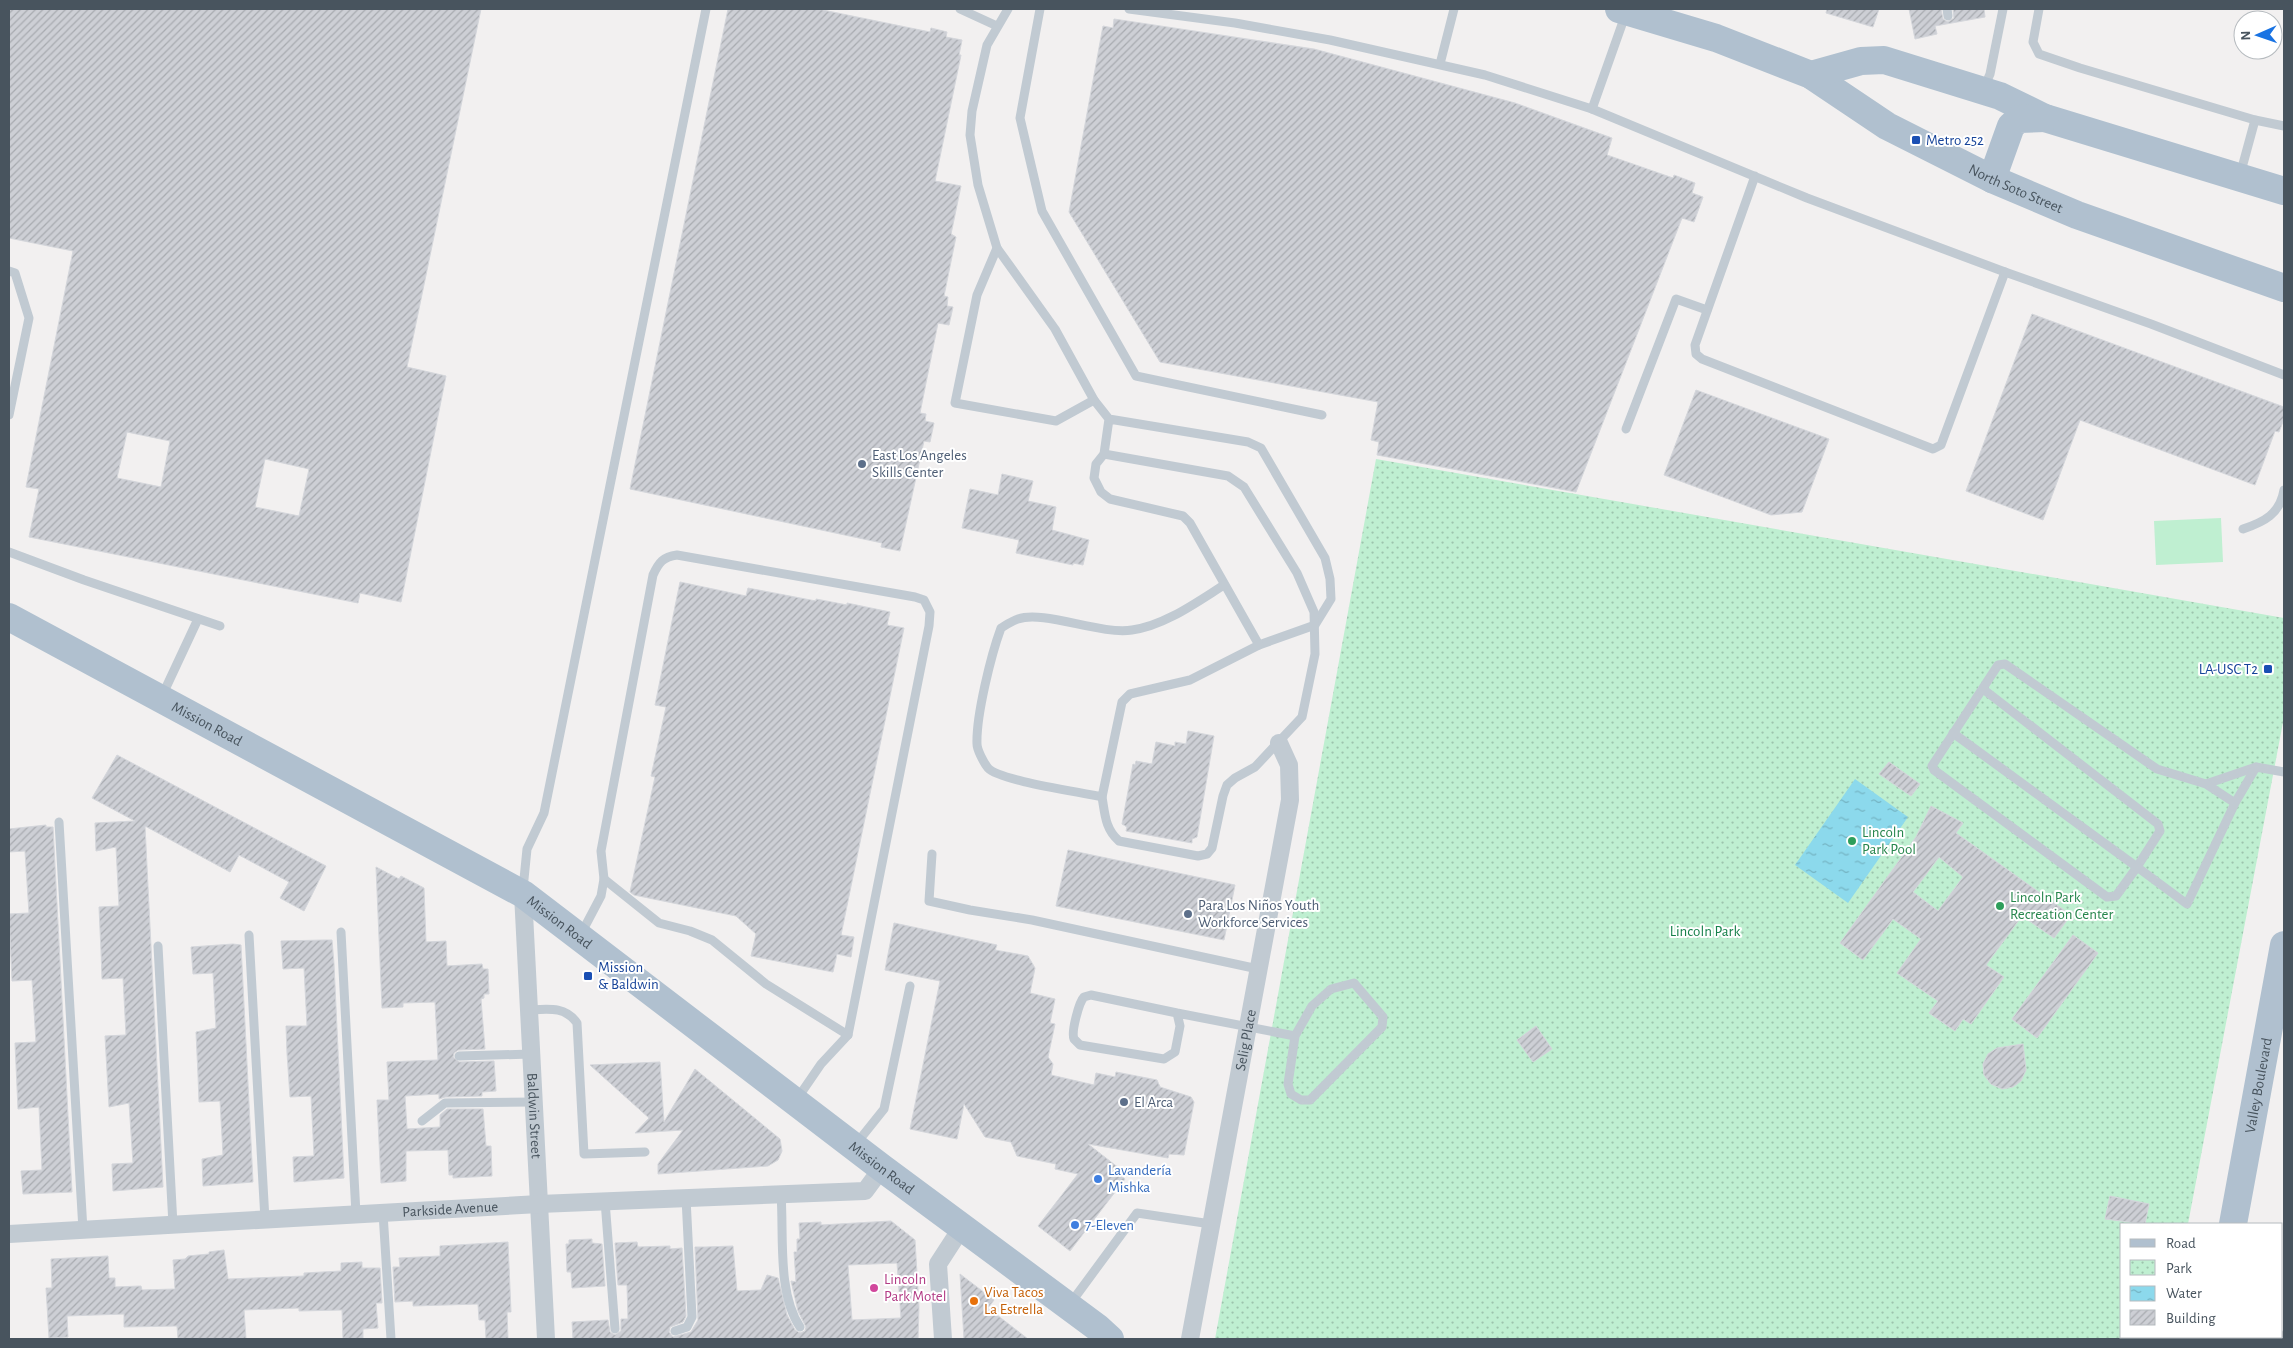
<svg xmlns="http://www.w3.org/2000/svg" width="2293" height="1348" viewBox="0 0 2293 1348" font-family="'Alegreya Sans',sans-serif">
<defs>
<pattern id="park-dots" width="8" height="8" patternUnits="userSpaceOnUse" patternTransform="scale(1.25)"><rect width="8" height="8" fill="#bfefd1"/><path d="M2 2h.1M6 6h.1" fill="none" stroke="#9dc4ad" stroke-width="1.8" stroke-linecap="round"/></pattern>
<pattern id="water-ripples" width="26" height="14" patternUnits="userSpaceOnUse" patternTransform="scale(1.25)"><rect width="26" height="14" fill="#8cd9ec"/><path d="M2 4q2-2 4 0t4 0M15 11q2-2 4 0t4 0" fill="none" stroke="#74b3c2"/></pattern>
<pattern id="building-hatch" width="6" height="6" patternUnits="userSpaceOnUse" patternTransform="scale(1.25)"><rect width="6" height="6" fill="#cdcfd5"/><path d="M-1 1l2-2M0 6l6-6M5 7l2-2" fill="none" stroke="#a8abb0"/></pattern>
</defs>
<rect width="100%" height="100%" fill="#f2f0f0"/>
<polygon fill="#bfefd1" points="2221,518 2223,562 2156,565 2154,521"/>
<polygon fill="url(#park-dots)" points="1376,459 2284,618 2284,717 2188,1224 2122,1224 2122,1337 2167,1337 2166,1339 1215,1339"/>
<polygon fill="url(#water-ripples)" points="1855,779 1908,817 1848,903 1795,865"/>
<g fill="url(#building-hatch)" stroke="#d4d6db" fill-rule="evenodd">
<path d="M9,9H481L407,367L446,376L401,602L360,593L358,603L29,537L39,489L26,487L73,251L9,238ZM127,432L170,441L161,487L117,478ZM265,459L309,469L299,516L255,507Z"/>
<polygon points="728,9 818,9 930,32 931,28 947,32 946,37 962,40 959,55 961,55 935,181 961,186 951,234 956,237 944,296 948,297 947,306 953,307 949,325 938,323 920,413 926,414 925,421 934,423 930,442 924,441 900,551 881,547 882,543 630,489"/>
<polygon points="1827,9 1879,9 1873,27 1826,13"/>
<polygon points="1909,9 1941,9 1943,19 1948,22 1954,18 1953,9 1984,9 1985,17 1935,26 1937,34 1915,39"/>
<polygon points="1114,19 1314,49 1515,103 1612,138 1607,155 1673,178 1674,175 1695,183 1692,193 1703,197 1694,222 1682,218 1576,492 1377,455 1379,442 1371,440 1378,402 1160,362 1069,212 1103,26 1113,28"/>
<polygon points="2032,314 2284,407 2284,419 2279,432 2275,431 2255,485 2080,420 2043,520 1966,491"/>
<polygon points="1696,390 1829,439 1802,512 1771,515 1664,475"/>
<polygon points="1002,474 1033,481 1028,501 1056,507 1052,530 1089,540 1083,565 1073,563 1073,565 1016,553 1019,540 962,528 970,489 998,495"/>
<polygon points="680,582 746,596 748,588 816,601 816,599 847,605 847,603 890,612 887,625 904,628 841,935 854,937 851,957 837,954 833,972 751,956 756,934 736,916 634,895 630,892 655,777 651,776 666,707 655,705"/>
<polygon points="1188,731 1214,736 1197,837 1192,839 1192,843 1126,831 1127,827 1122,824 1133,764 1135,765 1136,761 1152,764 1156,742 1175,746 1175,742 1186,744"/>
<polygon points="117,755 326,866 304,911 280,898 289,882 239,855 230,872 145,826 163,1187 113,1191 112,1164 133,1163 129,1103 109,1107 105,1036 126,1035 123,978 102,979 101,951 99,907 119,906 116,847 96,851 95,823 135,821 92,798"/>
<polygon points="1889,762 1920,784 1911,796 1879,774"/>
<path d="M1931,806L1963,823L1956,833L2071,915L2054,938L2022,916L1986,965L2004,977L1971,1024L1963,1019L1955,1031L1929,1013L1938,1001L1897,973L1921,939L1893,919L1863,960L1840,943L1916,837ZM1939,857L1963,877L1938,911L1913,892Z"/>
<polygon points="46,825 46,827 53,827 72,1192 23,1194 21,1171 42,1170 39,1107 18,1109 15,1043 36,1042 32,980 12,981 9,914 29,913 25,851 9,852 9,829"/>
<polygon points="1068,850 1235,885 1224,940 1056,906"/>
<polygon points="376,867 399,879 401,876 424,888 426,942 446,941 447,966 482,964 483,969 488,969 489,994 484,994 484,998 481,999 485,1049 458,1050 454,1053 453,1057 459,1062 494,1061 496,1091 482,1092 482,1096 445,1097 439,1099 439,1094 405,1096 407,1129 440,1127 440,1115 447,1109 483,1109 486,1146 491,1146 492,1176 453,1178 453,1175 449,1175 448,1150 406,1151 406,1181 381,1183 377,1100 389,1100 387,1062 438,1060 435,1002 403,1003 403,1007 382,1008"/>
<polygon points="894,923 997,945 995,950 1028,956 1035,968 1030,993 1055,999 1050,1023 1055,1024 1048,1057 1053,1064 1051,1075 1094,1085 1096,1073 1115,1077 1116,1072 1157,1080 1160,1087 1191,1097 1194,1102 1184,1155 1169,1154 1168,1158 1088,1144 1124,1172 1121,1176 1125,1179 1070,1251 1038,1226 1078,1174 1055,1169 1056,1164 1017,1156 1011,1142 985,1137 964,1104 957,1139 910,1129 940,981 885,970"/>
<polygon points="2073,935 2098,953 2037,1038 2012,1019"/>
<polygon points="324,940 332,940 334,964 344,1178 294,1182 293,1157 314,1156 311,1096 290,1097 287,1053 286,1026 307,1026 304,968 283,969 281,941"/>
<polygon points="233,944 241,945 253,1182 203,1186 202,1159 223,1155 220,1101 199,1102 198,1075 196,1032 216,1028 213,973 193,974 191,947"/>
<polygon points="1536,1026 1552,1049 1533,1062 1517,1040"/>
<polygon points="2023,1044 2026,1070 2021,1081 2013,1087 2002,1089 1991,1084 1984,1075 1983,1064 1988,1054 1997,1048"/>
<polygon points="660,1062 664,1122 695,1069 780,1139 782,1151 778,1160 768,1166 658,1174 658,1164 683,1130 635,1133 649,1118 590,1065"/>
<polygon points="2110,1196 2149,1204 2145,1224 2105,1219"/>
<path d="M891,1221L915,1240L919,1307L918,1339H573L572,1322L608,1320L610,1332L615,1335L621,1331V1319H628L627,1285H618L615,1243L637,1242L638,1247L670,1246V1249L682,1248L686,1316L683,1322L670,1327L669,1332L673,1337L691,1332L698,1320L695,1247H706L733,1246L737,1291L761,1290L767,1275L778,1278L787,1315L795,1330L800,1333L805,1331L806,1327L798,1311L791,1281L796,1282L794,1252H797V1239H800L799,1223L821,1222V1225ZM897,1263L901,1318L852,1320L848,1265Z"/>
<polygon points="592,1239 592,1243 602,1244 605,1286 572,1288 571,1272 567,1272 566,1244 569,1244 569,1240"/>
<polygon points="508,1242 511,1312 507,1312 508,1339 486,1339 485,1320 479,1320 478,1304 413,1306 413,1301 395,1302 393,1267 400,1267 399,1258 440,1256 440,1246"/>
<polygon points="224,1250 228,1279 304,1276 304,1273 341,1271 341,1263 362,1262 362,1268 380,1268 382,1303 376,1303 378,1328 363,1329 363,1339 343,1339 342,1310 299,1311 299,1308 244,1310 246,1339 178,1339 177,1326 124,1327 124,1314 67,1316 68,1337 49,1338 46,1288 52,1288 51,1259 108,1256 109,1278 115,1278 115,1287 141,1286 142,1290 175,1289 173,1260 185,1259 188,1256 209,1254 209,1252"/>
<polygon points="960,1274 994,1300 988,1308 1028,1339 964,1339"/>
</g>
<g fill="none" stroke-linecap="round" stroke-linejoin="round">
<g stroke="#c1cad2" stroke-width="9">
<polyline points="960,9 997,26"/>
<polyline points="1008,9 987,45 972,111 970,135 978,185 997,248 1055,329 1094,400 1109,419 1104,454 1096,464 1094,478 1101,492 1110,499 1183,516 1190,523 1259,645 1315,625 1331,599 1330,579 1325,558 1261,448 1248,442 1109,419"/>
<polyline points="1040,9 1020,118 1042,211 1136,376 1322,415"/>
<polyline points="1129,9 1235,23 1330,40 1485,75 1592,109 1807,198 2005,272 1941,445 1933,449 1702,359 1696,354 1695,345 1755,176"/>
<polyline points="1947,9 1948,16"/>
<polyline points="2039,9 2033,42 2039,54 2080,68 2255,120 2284,126"/>
<polyline points="1440,64 1454,9"/>
<polyline points="1984,88 1990,74 2003,9"/>
<polyline points="1592,109 1626,13"/>
<polyline points="2240,175 2255,120"/>
<polyline points="997,248 977,295 955,403 1056,421 1094,400"/>
<polyline points="9,271 15,273 29,318 9,415"/>
<polyline points="2005,272 2151,324 2284,375"/>
<polyline points="1626,429 1676,299 1707,310"/>
<path d="M2243,529C2264,522 2280,514 2284,490"/>
<polyline points="9,552 84,580 220,626"/>
<path d="M1224,585C1197,602 1164,626 1132,630C1100,635 1044,610 1018,619C1012,621 1006,625 1001,628C991,655 976,716 977,744C977,750 984,763 988,768C1000,781 1081,792 1102,797L1122,702L1130,694L1190,680L1259,645"/>
<polyline points="162,696 198,619"/>
<polyline points="1953,733 2137,867 2160,831 2158,824 1983,689"/>
<polyline points="2206,784 2256,767"/>
<path d="M1102,797C1105,814 1105,829 1119,841L1198,856L1207,854L1212,848L1223,796L1227,785L1235,778L1255,767L1302,717L1315,654L1314,612L1297,573L1244,487L1228,476L1104,454"/>
<polyline points="2235,803 2206,784 2157,769 2005,664 1998,665 1932,766 1934,770 2107,897 2116,896 2137,867 2187,904 2235,803 2256,767 2284,772"/>
<polyline points="59,822 83,1230"/>
<polyline points="932,854 929,901 970,910 1032,920 1258,969"/>
<polyline points="604,879 659,923 690,931 712,940 766,984 848,1035"/>
<polyline points="523,889 527,849 544,813 706,9"/>
<polyline points="341,932 356,1214"/>
<path d="M581,934L601,896L604,879L601,851L653,575C659,562 663,557 677,555L915,597L924,600L930,612L929,626L848,1035L821,1064L797,1099"/>
<polyline points="249,935 265,1220"/>
<polyline points="158,946 173,1225"/>
<path d="M529,1010C548,1009 565,1006 577,1023L584,1154L645,1152"/>
<path d="M1177,1013L1091,995L1084,997C1079,1002 1071,1032 1074,1039C1075,1040 1079,1044 1080,1045L1164,1059L1175,1052L1180,1026L1177,1013L1295,1036L1312,1006L1331,989L1354,983L1383,1017L1382,1027L1310,1100H1301L1291,1094L1288,1084L1295,1036"/>
<polyline points="459,1056 531,1054"/>
<polyline points="422,1121 445,1103 534,1102"/>
<polyline points="856,1144 884,1109 910,986"/>
<path d="M781,1194C784,1235 777,1293 800,1327"/>
<polyline points="605,1201 615,1329"/>
<polyline points="383,1213 391,1339"/>
<polyline points="1070,1304 1137,1213 1211,1224"/>
<polyline points="675,1331 687,1327 692,1317 686,1198"/>
</g>
<g stroke="#c1cad2" stroke-width="18">
<path id="s1" d="M523,894L546,1339"/>
<path id="s2" d="M9,1234L539,1204L865,1191L882,1168"/>
<polyline points="943,1339 938,1264 962,1227"/>
<path id="s3" d="M1190,1339L1290,800L1289,765L1279,743"/>
</g>
<g stroke="#b0c0cf" stroke-width="28">
<path id="s4" d="M1619,9L1716,38L1811,75L1887,126L1992,179L2077,215L2284,288"/>
<polyline points="1811,75 1861,61 1884,60 2000,96 2045,118 2284,191"/>
<polyline points="1992,179 2011,126 2019,119 2045,118"/>
<path id="s5" d="M9,617L523,894L882,1168L1098,1328L1110,1339"/>
<path id="s6" d="M2233,1224L2284,945"/>
<polyline points="2210,1339 2211,1337"/>
</g>
<polyline stroke="#b2b5ba" stroke-width="4" points="2283,1339 2284,1332"/>
</g>
<g fill="#1a4fb4" stroke="#fff" stroke-width="2">
<rect x="1911" y="135" width="10" height="10" rx="2.5"/>
<rect x="2263" y="664" width="10" height="10" rx="2.5"/>
<rect x="583" y="971" width="10" height="10" rx="2.5"/>
</g>
<g fill="#5c6f8a" stroke="#fff" stroke-width="2">
<circle cx="862" cy="464" r="5"/>
<circle cx="1188" cy="914" r="5"/>
<circle cx="1124" cy="1102" r="5"/>
</g>
<g fill="#2e9e5b" stroke="#fff" stroke-width="2">
<circle cx="1852" cy="841" r="5"/>
<circle cx="2000" cy="906" r="5"/>
</g>
<g fill="#3f7fe0" stroke="#fff" stroke-width="2">
<circle cx="1098" cy="1179" r="5"/>
<circle cx="1075" cy="1225" r="5"/>
</g>
<circle fill="#d1479c" stroke="#fff" stroke-width="2" cx="874" cy="1288" r="5"/>
<circle fill="#e8710a" stroke="#fff" stroke-width="2" cx="974" cy="1301" r="5"/>
<g text-anchor="middle" dominant-baseline="central" stroke-width="4" stroke-linejoin="round" paint-order="stroke">
<g font-size="15" fill="#164399" stroke="#fff" text-anchor="start">
<text x="1926" y="140">Metro 252</text>
<text x="2258" y="669" text-anchor="end">LA-USC T2</text>
<text x="598" y="967">Mission<tspan x="598" dy="17">&amp; Baldwin</tspan></text>
</g>
<g font-size="15" fill="#48545e" stroke="#fff">
<text stroke="none"><textPath href="#s4" startOffset="438">North Soto Street</textPath></text>
<text stroke="none"><textPath href="#s5" startOffset="225">Mission Road</textPath></text>
<text stroke="none"><textPath href="#s5" startOffset="630">Mission Road</textPath></text>
<text stroke="none"><textPath href="#s3" startOffset="304">Selig Place</textPath></text>
<text stroke="none"><textPath href="#s6" startOffset="141">Valley Boulevard</textPath></text>
<text stroke="none"><textPath href="#s1" startOffset="222">Baldwin Street</textPath></text>
<text stroke="none"><textPath href="#s5" startOffset="1035">Mission Road</textPath></text>
<text stroke="none"><textPath href="#s2" startOffset="442">Parkside Avenue</textPath></text>
</g>
<g font-size="15" fill="#4e5e75" stroke="#fff" text-anchor="start">
<text x="872" y="455">East Los Angeles<tspan x="872" dy="17">Skills Center</tspan></text>
<text x="1198" y="905">Para Los Niños Youth<tspan x="1198" dy="17">Workforce Services</tspan></text>
<text x="1134" y="1102">El Arca</text>
</g>
<g font-size="15" fill="#27864d" stroke="#fff" text-anchor="start">
<text x="1862" y="832">Lincoln<tspan x="1862" dy="17">Park Pool</tspan></text>
<text x="2010" y="897">Lincoln Park<tspan x="2010" dy="17">Recreation Center</tspan></text>
</g>
<g font-size="15" fill="#17804b" stroke="#fff">
<text x="1705" y="931">Lincoln Park</text>
</g>
<g font-size="15" fill="#366cbe" stroke="#fff" text-anchor="start">
<text x="1108" y="1170">Lavandería<tspan x="1108" dy="17">Mishka</tspan></text>
<text x="1085" y="1225">7-Eleven</text>
</g>
<g font-size="15" fill="#b23c85" stroke="#fff" text-anchor="start">
<text x="884" y="1279">Lincoln<tspan x="884" dy="17">Park Motel</tspan></text>
</g>
<g font-size="15" fill="#c56008" stroke="#fff" text-anchor="start">
<text x="984" y="1292">Viva Tacos<tspan x="984" dy="17">La Estrella</tspan></text>
</g>
</g>
<rect width="2293" height="1348" fill="none" stroke="#48545e" stroke-width="20"/>
<rect x="2120" y="1223" width="162" height="115" fill="#ffffff" stroke="#b6bbbf"/>
<rect x="2130" y="1239" width="25" height="8" fill="#b0c0cf" stroke="#b6bbbf"/>
<text x="2166" y="1248" font-size="15" fill="#48545e">Road</text>
<rect x="2130" y="1260" width="25" height="15" fill="url(#park-dots)" stroke="#b6bbbf"/>
<text x="2166" y="1273" font-size="15" fill="#48545e">Park</text>
<rect x="2130" y="1286" width="25" height="15" fill="url(#water-ripples)" stroke="#b6bbbf"/>
<text x="2166" y="1298" font-size="15" fill="#48545e">Water</text>
<rect x="2130" y="1310" width="25" height="15" fill="url(#building-hatch)" stroke="#b6bbbf"/>
<text x="2166" y="1323" font-size="15" fill="#48545e">Building</text>
<g transform="translate(2258 35) rotate(268)"><circle r="24" fill="#ffffff" stroke="#b6bbbf"/>
<path d="M0-4L9 19L0 12L-9 19Z" fill="#1973e3"/>
<text y="-8" font-size="14" font-weight="bold" text-anchor="middle" fill="#48545e">N</text>
</g>
</svg>
